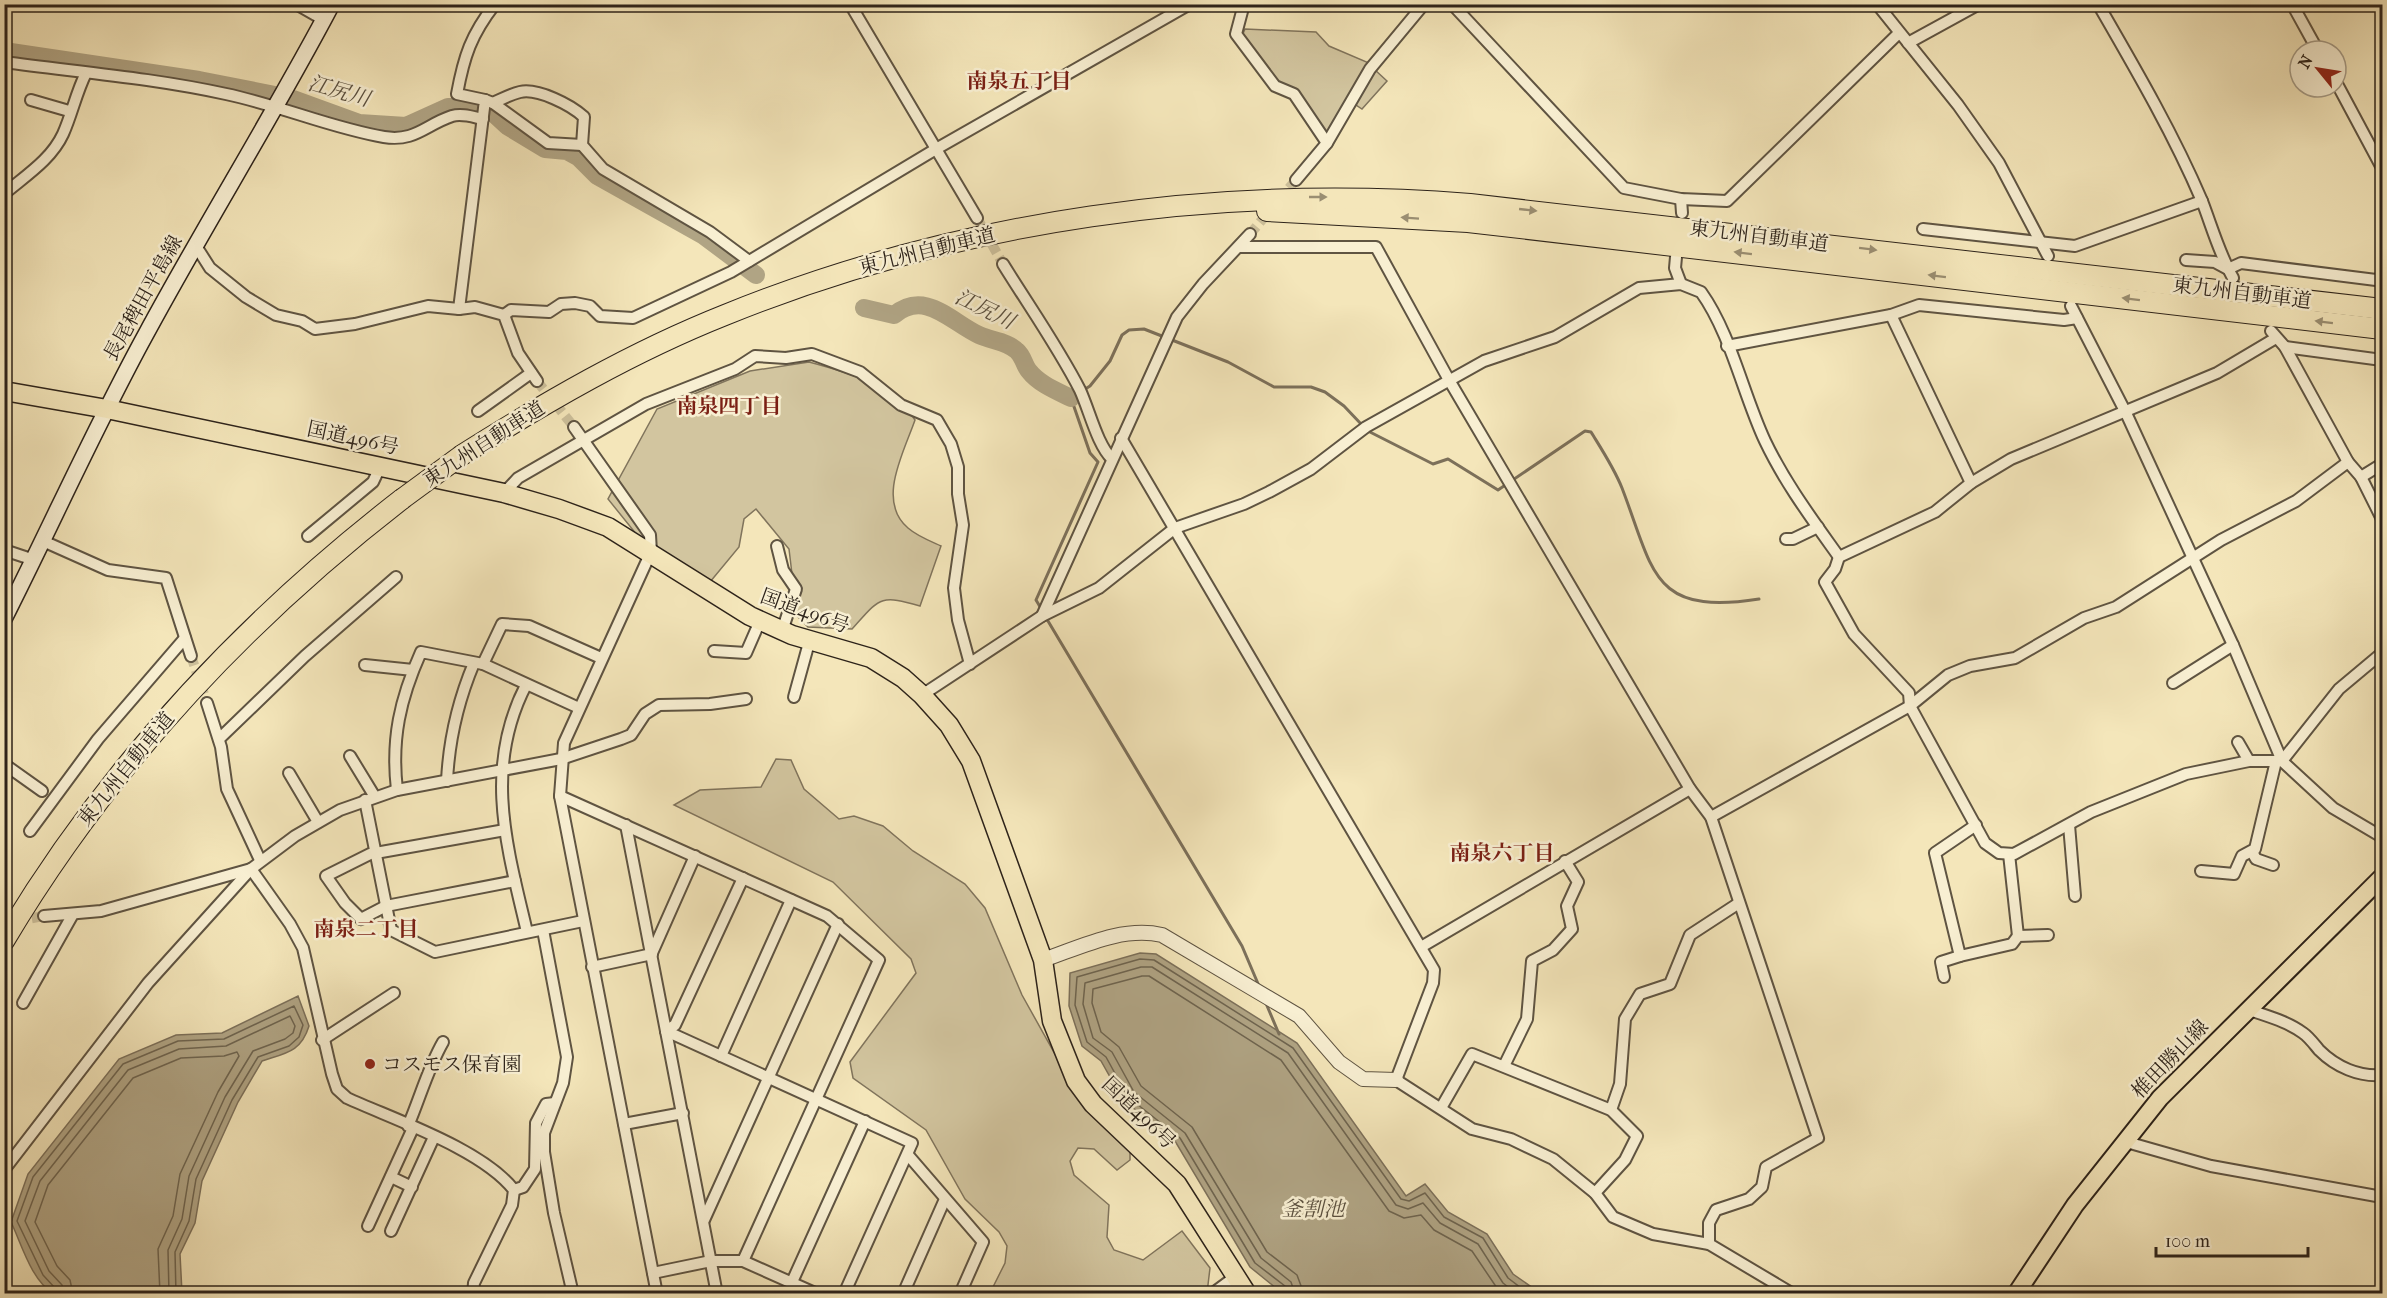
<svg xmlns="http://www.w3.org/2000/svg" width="2387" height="1298" viewBox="0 0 2387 1298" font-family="'IM FELL French Canon','Noto Serif JP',serif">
<rect width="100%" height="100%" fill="#f4e6ba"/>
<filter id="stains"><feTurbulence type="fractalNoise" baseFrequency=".00333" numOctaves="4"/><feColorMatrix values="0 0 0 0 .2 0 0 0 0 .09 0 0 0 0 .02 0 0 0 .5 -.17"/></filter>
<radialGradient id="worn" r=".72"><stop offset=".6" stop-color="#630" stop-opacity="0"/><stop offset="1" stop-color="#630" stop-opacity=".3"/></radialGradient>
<g fill="#d2c59f" stroke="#80745c" stroke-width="1.5">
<polygon points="1245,29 1316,32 1329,46 1369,63 1328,134 1295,90 1278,81 1242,36"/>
<polygon points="1374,69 1387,81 1362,109 1353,103"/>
<path d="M809,362C847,372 893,385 915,420C904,452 876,501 908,528C917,536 930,541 941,546L920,606C879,594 880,598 852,629L808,627L797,616L789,549L756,509L744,519L739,547L710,582L637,535L608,499L657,409L750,371Z"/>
<polygon points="776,759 791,760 804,789 839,819 854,816 883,826 913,851 965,884 985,908 1022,995 1075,1090 1130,1145 1130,1160 1117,1170 1094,1149 1078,1148 1070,1161 1074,1175 1109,1205 1107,1237 1114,1250 1143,1260 1182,1231 1210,1268 1207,1293 990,1293 1005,1263 1007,1246 999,1232 965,1199 926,1130 853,1078 850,1062 916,973 911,959 833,882 674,805 700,790 761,787"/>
</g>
<g fill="#b0a484" stroke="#7c705a" stroke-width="1.5">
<polygon points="1140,953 1156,954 1297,1043 1406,1196 1425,1184 1448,1212 1487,1234 1513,1274 1540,1293 1282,1293 1250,1267 1175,1141 1123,1100 1101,1061 1082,1046 1069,1006 1070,973"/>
<path d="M298,996L309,1026C301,1052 286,1053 262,1061L238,1102L202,1181L195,1223L180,1254L182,1293L54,1294C31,1280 22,1245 11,1222L28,1174L119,1059L176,1035L222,1033Z"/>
</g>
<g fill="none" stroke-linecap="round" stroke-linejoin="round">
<g stroke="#6e644f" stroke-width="1.5">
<polyline points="56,1294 55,1288 43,1275 17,1221 33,1177 123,1064 178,1041 224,1039 294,1006 303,1025 299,1037 289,1046 258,1057 232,1100 196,1179 189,1221 175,1252 176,1294"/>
<polyline points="64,1294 62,1285 49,1271 25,1221 40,1181 128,1070 179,1049 226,1046 290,1016 295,1026 293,1033 285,1039 253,1051 225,1097 189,1176 182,1219 168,1250 169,1294"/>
<polyline points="73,1294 70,1280 57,1266 35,1222 48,1185 133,1078 181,1058 224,1056 237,1052 239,1056 218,1092 180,1174 173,1216 158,1249 160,1294"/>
<polyline points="1288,1294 1285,1286 1255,1263 1180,1138 1128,1097 1106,1057 1087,1042 1075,1005 1077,977 1140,959 1154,960 1293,1048 1401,1199 1409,1201 1425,1193 1444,1217 1483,1238 1508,1278 1529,1294"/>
<polyline points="1295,1294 1291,1282 1261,1258 1185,1133 1134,1092 1112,1052 1093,1038 1083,1004 1085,983 1141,967 1152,967 1288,1053 1396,1205 1408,1209 1423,1203 1440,1223 1478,1244 1503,1283 1517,1294"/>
<polyline points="1304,1294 1297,1275 1267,1252 1192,1127 1141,1086 1119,1047 1101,1032 1092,1003 1093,989 1142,976 1149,976 1281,1060 1389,1211 1404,1218 1421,1215 1434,1230 1472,1251 1501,1294"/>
</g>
<g stroke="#7c705a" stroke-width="3">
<path d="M1366,430L1433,464L1448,459L1498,490L1585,431L1591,432C1602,450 1614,468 1622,488C1654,571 1651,616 1759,599"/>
<polyline points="1042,610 1036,600 1098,462 1090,453 1071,398 1090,386 1110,361 1122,335 1129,330 1144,329 1228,362 1274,387 1311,387 1325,392 1344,406 1362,425"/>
<polyline points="1045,616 1242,946 1259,986"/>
<polyline points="1265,1001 1279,1034"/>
</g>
<g stroke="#b0a484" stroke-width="18">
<polyline points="4,51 199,80 270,94 293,99 359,123 406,126 448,107 476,107 494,114 507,126 545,149 567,151 578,157 597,176 704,236 756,275"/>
<path d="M864,308L894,315C925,289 951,322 979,335C992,341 1007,341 1017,351C1023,356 1024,365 1029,371C1039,384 1057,391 1071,398"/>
</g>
<g stroke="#ccbf9a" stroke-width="10" stroke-dasharray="10 5" stroke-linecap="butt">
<polyline points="977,218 1003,264"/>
<polyline points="1250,234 1296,180"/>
<polyline points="537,381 574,427"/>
<polyline points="191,656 207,703"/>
<polyline points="17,921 44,916"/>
</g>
<defs>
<g id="minor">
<polyline points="296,4 324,20"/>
<path d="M495,4C471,35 464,56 457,94L485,100L459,309L475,307L504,315L518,353L537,381"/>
<polyline points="850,4 977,218"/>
<polyline points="1244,4 1236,34 1275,86 1294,94 1327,143"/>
<polyline points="1452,4 1624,188 1681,199 1727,201 1899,33"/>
<polyline points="1877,4 1958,105 1999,163 2048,256"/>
<path d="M2098,4C2135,68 2173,133 2202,201C2212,227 2219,253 2233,278"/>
<polyline points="2292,4 2318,51"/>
<polyline points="1908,43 1979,4"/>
<path d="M4,62C78,72 153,78 226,94C279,105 331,128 384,137C415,142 425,125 452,116C462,113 473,117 483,119"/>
<polyline points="2336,82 2382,168"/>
<polyline points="31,100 69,111"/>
<path d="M485,100L493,103C502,99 511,94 520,92C538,88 571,105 584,117L582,145L603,169L710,232L749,261"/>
<polyline points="493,103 548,143 582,145"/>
<polyline points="1296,180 1327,143 1370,69 1424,4"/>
<path d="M4,194C25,176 51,160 63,134C72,114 76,93 86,73"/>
<polyline points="1681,199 1682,213"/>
<polyline points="1923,229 2075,246 2202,201"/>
<polyline points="196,246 210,268 246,297 276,315 302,321 315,329 355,324 428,306 459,309"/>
<polyline points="1239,247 1376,247 1449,380 1690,789 1711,817 1818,1138 1766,1167 1762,1187 1749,1199 1716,1210 1709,1223 1709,1244"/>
<polyline points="1676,257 1675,268 1681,284"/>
<polyline points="2186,260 2215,262 2228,269 2241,263 2376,280 2382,276"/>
<path d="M1003,264C1029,306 1058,347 1080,390C1090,412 1097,444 1112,459"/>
<polyline points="4,301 5,299"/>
<polyline points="2071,306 2126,413 2233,645 2282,761 2333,808 2382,837"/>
<polyline points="504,315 511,310 549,312 561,304 575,303 590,306 600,316 633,318 731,272 936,149 1190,4"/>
<polyline points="1891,315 1971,483"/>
<polyline points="2271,331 2285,347 2348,462 2361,477 2382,519"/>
<polyline points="2276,338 2217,373 2011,459 1971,483 1935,512 1839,557 1835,569 1825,582 1854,634 1909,693 1910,706 1985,843 1999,853 2014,854 2091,812 2186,774 2249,761 2282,761 2339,689 2382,653"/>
<polyline points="1727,346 1891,315 1919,305 2064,320 2077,318"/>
<polyline points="2285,347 2382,360"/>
<polyline points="478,411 531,373"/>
<polyline points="574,427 650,535 651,552 564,743 560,796 657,1294"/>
<polyline points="1121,438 1434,970 1433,983 1396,1080 1472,1129 1511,1139 1553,1159 1595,1193 1613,1217 1653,1234 1709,1244 1793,1294"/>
<polyline points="2361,477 2382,464"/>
<polyline points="504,493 518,478 646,404 735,369 755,356 786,358 812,354 860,372 901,405 937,420 951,444 958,467 958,494 963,525 954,588 958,620 970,664"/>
<polyline points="308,536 373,482 380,467"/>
<polyline points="1786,539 1793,539 1818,527"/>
<polyline points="43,541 108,570 166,578 191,656"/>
<polyline points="777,546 783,570 796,589 782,631"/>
<polyline points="4,550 34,560"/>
<polyline points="1042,616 1177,317 1203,284 1250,234"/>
<polyline points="714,651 746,653 760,621"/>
<polyline points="483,664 502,624 529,626 601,658"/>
<polyline points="365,665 413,670"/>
<polyline points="2173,683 2233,645"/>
<path d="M526,685C483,768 507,847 527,932"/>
<path d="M922,695L1042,616L1099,588L1175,528L1244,504L1269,492L1311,469L1366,427L1484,361L1555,337L1639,288L1681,284L1701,292C1731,334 1743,394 1765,441C1785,483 1812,519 1839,557"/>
<polyline points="794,697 810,639"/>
<polyline points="207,703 221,747 227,789 260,860"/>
<polyline points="219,739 305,656 396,577"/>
<polyline points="2238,742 2249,761"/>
<polyline points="350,756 375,797"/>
<polyline points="4,764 42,791"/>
<polyline points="289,773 318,822"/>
<path d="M447,781C449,739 458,701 474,663"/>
<path d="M397,790C391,739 400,699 421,652L483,664L579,708"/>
<polyline points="560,796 827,916 879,960 743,1261"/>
<polyline points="365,800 391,930 435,952 583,921"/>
<polyline points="1711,817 1910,706 1948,675 1970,666 2015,658 2084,618 2116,607 2221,540 2296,501 2348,462"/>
<polyline points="626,825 717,1294"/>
<polyline points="1976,825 1935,853 1960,956 2012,944 2018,936 2048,935"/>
<polyline points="2069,825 2075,896"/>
<polyline points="505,830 370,854 326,876 345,903 361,919 386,906 515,881"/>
<polyline points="30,831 98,739 185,638"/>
<polyline points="2252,852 2256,859 2273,865"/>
<polyline points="2009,854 2018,936"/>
<path d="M251,869L290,924L303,948L332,1074L337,1089L347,1098C395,1120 482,1149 514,1190L512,1205L474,1283L473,1294"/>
<polyline points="2201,871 2234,874 2242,856 2255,849 2276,761"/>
<polyline points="44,916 101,911 251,869"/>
<polyline points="543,930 567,1057 563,1083 544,1133 544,1152 554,1213 573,1294"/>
<polyline points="1421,947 1690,789"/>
<polyline points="652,953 695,856"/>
<polyline points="592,967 652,954"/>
<polyline points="1944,977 1941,962 1960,956"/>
<polyline points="23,1003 73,914"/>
<path d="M2247,1009C2266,1016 2287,1021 2303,1033C2309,1037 2314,1044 2319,1050C2336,1067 2359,1077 2382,1075"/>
<polyline points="666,1031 912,1143 844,1294"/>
<polyline points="666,1031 675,1025 743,878"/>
<polyline points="322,1040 394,993"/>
<polyline points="721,1056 791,900"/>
<polyline points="1504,1066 1527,1019 1532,961 1553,950 1572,929 1567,906 1578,882 1565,861"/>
<polyline points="1441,1108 1472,1054 1611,1110 1637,1136 1625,1160 1595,1193"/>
<polyline points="1611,1110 1620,1084 1625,1019 1640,994 1670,984 1690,935 1739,903"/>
<polyline points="624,1124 683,1113"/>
<path d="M408,1126C420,1098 428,1068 443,1042"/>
<polyline points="2123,1141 2211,1166 2382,1197"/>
<polyline points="908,1155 983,1242 960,1294"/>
<polyline points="4,1170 148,983 251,869 295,836 340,810 397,790 561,759 621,739 631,735 645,714 659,705 710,704 746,699"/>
<polyline points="391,1177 412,1187"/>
<polyline points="514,1190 523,1187 535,1169 536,1123 546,1104 555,1103"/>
<polyline points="704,1220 838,924"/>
<polyline points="368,1226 413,1128"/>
<polyline points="391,1231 434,1137"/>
<polyline points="653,1273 711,1261 743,1261 817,1294"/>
<polyline points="792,1282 865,1121"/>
<polyline points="903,1294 945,1199"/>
<polyline points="1212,1294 1235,1277"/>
</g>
<path id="tertiary" d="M1043,960C1081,947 1122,926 1162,935L1299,1016L1339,1062L1363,1079L1396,1080"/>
<path id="secondary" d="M4,619C52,524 95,427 146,334C206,223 273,116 332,4"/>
<polyline id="primary" points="2016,1294 2075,1205 2160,1098 2382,877"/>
<polyline id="trunk" points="4,391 107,409 504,493 559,509 608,527 750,616 792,635 871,658 903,678 922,695 949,725 971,761 1043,960 1052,1021 1076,1081 1093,1104 1177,1184 1247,1294"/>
<g id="motorway">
<polyline points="1267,211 1468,222 2382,329"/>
<path d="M462,455C546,402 632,352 725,315C959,220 1219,184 1470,204L2382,309"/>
<path d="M4,941C107,768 243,622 402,499"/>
</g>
</defs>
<use href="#minor" stroke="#5f5442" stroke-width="14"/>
<use href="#tertiary" stroke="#5f5442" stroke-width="16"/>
<use href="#secondary" stroke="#2d231a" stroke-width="18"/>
<use href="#primary" stroke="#2d231a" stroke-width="20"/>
<use href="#trunk" stroke="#2d231a" stroke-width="21"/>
<use href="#motorway" stroke="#2d231a" stroke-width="22"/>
<use href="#minor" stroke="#f8efd2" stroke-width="10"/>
<use href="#tertiary" stroke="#f8efd2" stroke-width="14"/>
<use href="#secondary" stroke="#f8efd2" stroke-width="15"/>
<use href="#primary" stroke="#f4e6ba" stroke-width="16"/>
<use href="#trunk" stroke="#f4e6ba" stroke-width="18"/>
<use href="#motorway" stroke="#f4e6ba" stroke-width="20"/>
<defs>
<polyline id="motorway-bridge" points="402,499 462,455"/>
</defs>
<use href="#motorway-bridge" stroke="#2d231a" stroke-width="22" stroke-linecap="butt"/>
<use href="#motorway-bridge" stroke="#f4e6ba" stroke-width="20"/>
</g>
<defs><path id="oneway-solid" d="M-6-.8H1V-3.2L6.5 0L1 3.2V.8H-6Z" transform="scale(1.5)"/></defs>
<g fill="#9a8e72">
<use href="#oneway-solid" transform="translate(1318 197)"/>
<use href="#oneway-solid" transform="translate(1528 210) rotate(6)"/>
<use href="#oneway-solid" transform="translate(1410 218) rotate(-176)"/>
<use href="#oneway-solid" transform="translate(1868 249) rotate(7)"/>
<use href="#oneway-solid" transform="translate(1743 253) rotate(-173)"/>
<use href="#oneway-solid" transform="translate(1937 276) rotate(-173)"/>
<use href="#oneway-solid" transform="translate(2131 299) rotate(-173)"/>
<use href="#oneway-solid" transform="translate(2324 322) rotate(-173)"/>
</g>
<circle fill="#8f2418" stroke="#f8efd2" stroke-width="2" cx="370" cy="1064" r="6"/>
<g text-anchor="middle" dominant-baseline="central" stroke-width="5" stroke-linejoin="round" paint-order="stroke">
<g font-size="20" fill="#2d231a" stroke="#f8efd2">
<text transform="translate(1759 236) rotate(7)">東九州自動車道</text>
<text transform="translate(927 251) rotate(-14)">東九州自動車道</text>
<text transform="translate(2242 293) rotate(7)">東九州自動車道</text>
<text transform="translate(143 298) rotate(-61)">長尾稗田平島線</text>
<text transform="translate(353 438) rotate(12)">国道496号</text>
<text transform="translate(484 444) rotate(-33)">東九州自動車道</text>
<text transform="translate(805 611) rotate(20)">国道496号</text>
<text transform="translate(126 769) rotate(-51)">東九州自動車道</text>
<text transform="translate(2170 1059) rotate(-46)">椎田勝山線</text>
<text transform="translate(1139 1113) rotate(44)">国道496号</text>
</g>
<g font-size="20" fill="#2d231a" stroke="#f8efd2" text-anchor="start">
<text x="382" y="1064">コスモス保育園</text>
</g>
<g font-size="21" font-weight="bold" fill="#7a1f14" stroke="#f8efd2">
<text x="1019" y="81">南泉五丁目</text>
<text x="729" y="406">南泉四丁目</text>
<text x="1502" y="853">南泉六丁目</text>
<text x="366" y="929">南泉二丁目</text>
</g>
<g font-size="21" font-style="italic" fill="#5b503f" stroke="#f8efd2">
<text transform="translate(339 91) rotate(16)">江尻川</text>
<text transform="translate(985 309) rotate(26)">江尻川</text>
<text x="1313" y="1209">釜割池</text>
</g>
</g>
<rect width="2387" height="1298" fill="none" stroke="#f4e6ba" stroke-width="24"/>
<rect x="6" y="6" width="2375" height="1286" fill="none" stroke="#2d231a" stroke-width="3"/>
<rect x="12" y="12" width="2363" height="1274" fill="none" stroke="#2d231a" stroke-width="1.5"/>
<g transform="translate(2318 69) rotate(300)"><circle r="28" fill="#f8efd2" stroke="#a79d88" stroke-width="1.5"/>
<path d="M0-4.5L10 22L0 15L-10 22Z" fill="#8f2418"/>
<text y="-9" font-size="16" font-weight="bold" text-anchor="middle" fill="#2d231a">N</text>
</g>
<path d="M2156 1247v9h152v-9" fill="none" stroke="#2d231a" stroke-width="3"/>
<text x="2165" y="1247" font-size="18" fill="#2d231a" stroke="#f8efd2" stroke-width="4.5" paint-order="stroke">100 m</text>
<rect width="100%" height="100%" filter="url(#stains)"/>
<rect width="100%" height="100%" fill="url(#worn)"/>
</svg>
